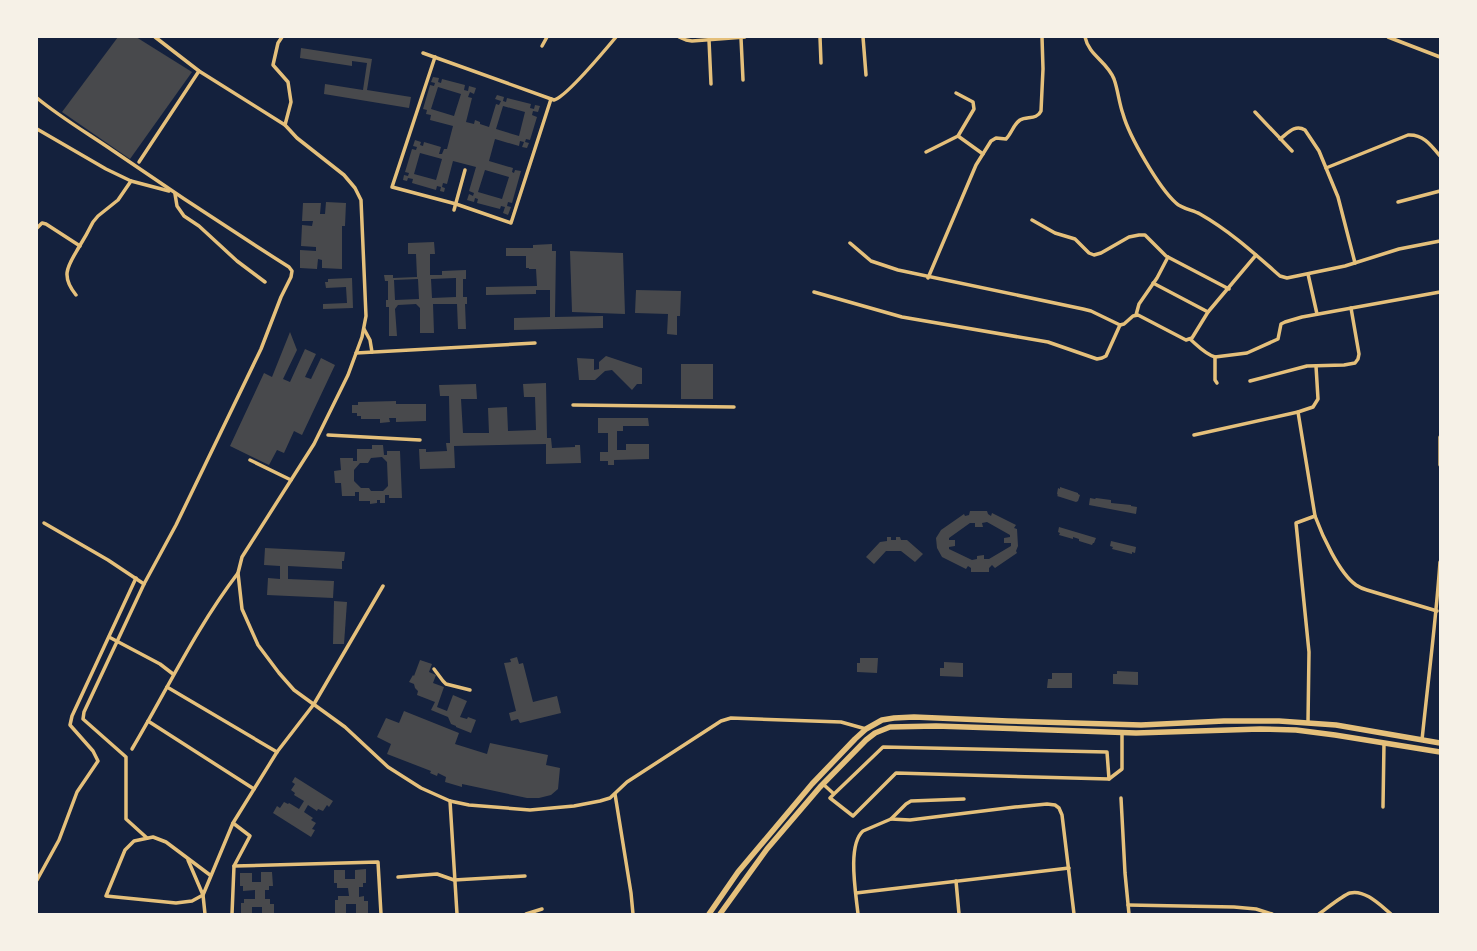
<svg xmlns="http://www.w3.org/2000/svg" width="1477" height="951" viewBox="0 0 1477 951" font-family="Raleway,sans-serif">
<rect width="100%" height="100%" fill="#14213d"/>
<g fill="#48494c" fill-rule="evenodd">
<polygon points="118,37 136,37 192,72 130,159 62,112"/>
<polygon points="301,48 372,59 367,90 411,97 409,108 324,94 325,84 363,90 367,63 352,61 352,66 300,58"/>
<path d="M433,77L439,78L438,82L441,83L442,79L465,85L464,90L468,91L469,86L476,88L474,94L470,92L468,97L472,98L466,122L474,124L475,120L480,122V124L489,127L496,104L499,105L501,101L495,99L497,95L504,97L503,101L506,102L507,98L531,104L530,108L534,109L535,105L540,106L538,112L533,111L532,115L537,117L530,140L526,139L525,142L529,143L527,148L522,147L524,142L520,141L519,146L495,139L489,161L513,168L512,172L514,173L515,170L521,171L512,203L508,202L507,206L511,207L508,215L503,213L505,207L501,206L500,209L477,203L478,199L475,198L474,202L467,200L469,194L473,196L474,193L469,191L476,167L453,161L447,184L443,183L442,187L445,188L444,192L440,191L441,187L437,186L436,190L412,183L413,179L408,178L407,181L403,180L404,175L408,176L409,173L405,172L412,149L416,150L417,147L413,146L415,140L421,142L420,145L423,146L424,142L441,147L439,154H442L444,149H447L453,126L430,120L431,115L426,114L427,110L423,109L430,85L434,86L435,83L431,82ZM438,87L461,94L454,116L431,109ZM503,106L525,112L519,136L496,129ZM420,153L442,159L436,180L414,174ZM485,170L509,177L502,199L478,192Z"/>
<polygon points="326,202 346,203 345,226 342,226 342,269 322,268 322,260 318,259 317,269 300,268 300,250 316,251 316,247 301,246 302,225 312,226 313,221 302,221 303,203 321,203 320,214 325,214"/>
<path d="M434,242L435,254H430V275H442V271L466,270V279H463V297H467V304H465L466,329H458L457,304H433L434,333H420V308L416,304L398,305L395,309L397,336H389V307H386V300H388V281H385L384,275H393V278L417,277L416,254H408V243ZM456,278V297L432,298L431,279ZM418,279L419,299L395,300L394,280Z"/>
<polygon points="552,244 552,251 556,251 555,317 603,316 603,328 514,330 514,318 550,317 550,290 536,290 536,294 486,295 486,287 537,286 536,269 529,269 529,268 526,268 526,256 506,256 506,248 533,248 533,245"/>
<polygon points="570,251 623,253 625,314 572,312"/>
<polygon points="352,278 353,308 323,309 323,304 347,303 346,287 326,288 325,282 328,282 328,279"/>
<polygon points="636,290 681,291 680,316 677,316 677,335 667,334 668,314 635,313"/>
<polygon points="290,332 297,350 283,379 290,382 305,349 316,354 305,377 311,379 321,358 335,365 302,435 294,431 284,453 277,450 269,465 230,446 264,373 272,377"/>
<polygon points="606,356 642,368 642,384 637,384 632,390 612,370 605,371 595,380 579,380 577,358 594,359 594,370 599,369 599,362"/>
<rect x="681" y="364" width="32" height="35"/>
<polygon points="546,383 547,438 551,438 552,448 575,447 575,445 580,445 581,463 546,464 546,444 454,446 455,468 420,469 419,449 426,449 426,452 447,451 446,443 450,443 449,396 440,396 439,385 476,384 477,399 461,399 463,433 489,433 488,408 507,407 508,431 536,430 535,397 524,397 523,384"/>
<polygon points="396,401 396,404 426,404 426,421 396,422 396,418 389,418 390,422 380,423 380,419 361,419 361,416 357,416 357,413 352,413 352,405 358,405 358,402"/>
<polygon points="598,418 648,418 649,426 623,426 623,431 617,431 617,450 626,450 626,444 649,444 649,459 614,460 614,465 608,465 608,461 600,461 600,452 608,452 608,433 598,433"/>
<path d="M372,445H383L384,455H387V451H400L402,498H389V495H385V503H380V500H377V503L370,504V501H359V492H355V496H342L341,483H335L334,471L341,470L340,458H353V461H357V449H372ZM382,457L387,462L388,486L383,491H371L369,488H361L354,481V470L360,463H368L371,458Z"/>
<polygon points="1060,487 1078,493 1078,494 1080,495 1078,501 1076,502 1057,496 1058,495 1057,494 1058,488 1060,489"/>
<polygon points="1090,498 1095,499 1096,498 1111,500 1111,503 1131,505 1131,506 1137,507 1136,514 1089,505"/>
<path d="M970,511H987L988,514L991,516L992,513L1016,525L1014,528L1017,529L1018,546L1016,551L1017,553L995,568L992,565L989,568V572H971V568L968,566L966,569L942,557L937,548L936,538L941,530L964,514L965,516L969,515ZM987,522L1010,535V537L1004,538V543H1011V546L989,559H984V555L977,556V559L972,560L949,549V547L955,546V540H949V538L970,523H975V527H983L982,523Z"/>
<polygon points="1059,527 1096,538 1094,543 1093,543 1092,545 1079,541 1079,539 1073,537 1073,539 1059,535 1060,533 1058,532"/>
<polygon points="887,537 891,537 891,540 896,540 896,537 900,537 901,540 907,540 923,554 915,562 901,551 886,551 874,564 866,557 880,542 887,541"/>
<polygon points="1111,541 1136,547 1135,553 1132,552 1132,554 1112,549 1113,547 1110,546"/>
<polygon points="265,548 345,552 344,561 342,561 342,569 288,566 288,579 334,581 333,598 267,595 268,578 280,579 280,566 264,565"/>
<polygon points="334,601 347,602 344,644 333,644"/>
<polygon points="517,657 519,664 523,663 533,702 557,696 561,713 520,723 518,719 511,721 509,713 516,711 504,663 511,662 510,659"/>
<polygon points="860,658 878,658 877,673 857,672 857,663 860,663"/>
<polygon points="420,660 432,664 429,672 436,675 433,683 444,687 437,707 447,711 453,695 467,701 460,717 467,719 468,717 476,720 471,733 456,727 456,726 451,724 448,717 431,710 435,702 417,695 418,691 415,688 414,684 409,682 413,675 414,676"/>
<polygon points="944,662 963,663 963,677 940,676 940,668 944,668"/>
<polygon points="1117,671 1138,672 1138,685 1113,684 1113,674 1117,674"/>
<polygon points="1052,673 1072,673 1072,688 1047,688 1048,679 1052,679"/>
<polygon points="404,711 459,733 455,744 487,754 490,743 548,755 546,765 560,768 558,789 551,795 539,798 527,798 462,784 462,787 445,782 446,777 438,773 437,776 430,773 431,771 387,754 391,744 377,737 386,718 399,723"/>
<polygon points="295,777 333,801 329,807 327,805 323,811 318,809 317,811 308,805 304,812 313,818 311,820 316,823 312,829 315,830 311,837 273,813 277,806 280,808 284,802 288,804 289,803 299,809 304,801 294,795 295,793 291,790 295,784 292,782"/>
<polygon points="366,869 366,883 363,883 363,887 359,887 359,897 364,896 364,901 368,901 368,914 356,914 356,904 346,904 346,914 335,914 335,900 338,900 338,896 349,896 348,888 337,888 337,883 334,883 334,870 345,870 345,879 355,879 355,870"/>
<polygon points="261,872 272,872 273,886 269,886 269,890 265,890 265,899 270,899 270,904 274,904 274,914 262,914 262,907 252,907 252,914 241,914 241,903 244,903 244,899 255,899 255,890 243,891 243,886 240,886 240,873 252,873 252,882 261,882"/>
</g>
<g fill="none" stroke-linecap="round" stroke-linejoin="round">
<g stroke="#e5c07b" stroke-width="3.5">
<polyline points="155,37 199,71 285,125 297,138 344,175 355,188 361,200 366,316 362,337 348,375 314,444 242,557 238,573 242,609 258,645 279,673 294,690 345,727 388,767 421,788 450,801 469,805 530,810 574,806 600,801 610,798 627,782 721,721 731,718 841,722 866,729"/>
<polyline points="282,37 278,43 273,65 288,82 291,102 285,125"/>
<polyline points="679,37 686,40 692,41 745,37"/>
<polyline points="820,37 821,63"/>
<polyline points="863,37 866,75"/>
<path d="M1085,37C1089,56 1107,61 1114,79C1118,90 1119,103 1123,114C1129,136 1159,188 1176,203C1182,209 1193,210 1200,214C1230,231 1255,254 1280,276L1287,278L1345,266L1399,249L1440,241"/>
<polyline points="1388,37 1440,57"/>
<polyline points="741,38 743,80"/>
<polyline points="709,40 711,84"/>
<polyline points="542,46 547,37"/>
<path d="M423,53L554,100C566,97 606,49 616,37"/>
<polyline points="435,57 392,187 456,204 511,223 551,99"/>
<path d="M37,98C60,117 87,133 112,150C170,190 229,229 289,267L292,271L291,277L281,297L261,349L176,525L144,584L84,712L83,719L126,757V819L147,838"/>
<polyline points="1255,112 1292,151"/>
<polyline points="37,129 106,169 131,181 169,191"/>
<polyline points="958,136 983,154"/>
<path d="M1280,139C1288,133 1295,124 1305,130L1319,151L1338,197L1355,263"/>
<polyline points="926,152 958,136 974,109 973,102 956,93"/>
<polyline points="139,162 199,71"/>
<path d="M1326,168L1408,135C1423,134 1431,145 1440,156"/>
<polyline points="175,194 177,206 184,216 199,226 237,261 265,282"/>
<polyline points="1398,202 1440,191"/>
<polyline points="454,210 465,170"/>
<polyline points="1032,220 1055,233 1075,239 1089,253 1094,255 1101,253 1129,237 1139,235 1145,235 1166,256 1229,289"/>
<polyline points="37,228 42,223 46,224 80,246"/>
<polyline points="850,243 871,261 898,270 1083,309 1091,311 1120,325 1124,324 1133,316 1138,315 1186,340 1192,338 1208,312 1256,255"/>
<polyline points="1308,274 1317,314"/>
<path d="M928,278L976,165L991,141L996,138L1006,139C1012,133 1013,125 1020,120C1027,116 1037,120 1041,111L1043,69L1042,37"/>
<polyline points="1153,283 1208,312"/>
<polyline points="814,292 902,317 1048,342 1097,359 1102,358 1106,356 1120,325"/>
<path d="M76,295C60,275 68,266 79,247C84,239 89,230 93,222L98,216L118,200L131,181"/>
<polyline points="1136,315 1139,304 1157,278 1168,257"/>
<polyline points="364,329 370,340 372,352"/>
<path d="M1190,339C1198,346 1205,354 1215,357L1247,353L1278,339L1281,324L1285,322L1302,317L1440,292"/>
<polyline points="356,353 535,343"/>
<polyline points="1215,357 1215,380 1217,383"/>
<polyline points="1250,381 1307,366 1344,365 1355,363 1358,359 1359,354 1351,308"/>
<polyline points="573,405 734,407"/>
<path d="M1298,412L1315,516C1322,535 1339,573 1356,585C1359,587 1363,589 1367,590L1437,611"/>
<polyline points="328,435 420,440"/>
<polyline points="1194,435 1298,412 1313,407 1318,399 1316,366"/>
<polyline points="1440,437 1440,465"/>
<polyline points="250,460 291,480"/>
<polyline points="44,523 108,560 144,584"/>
<polyline points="109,637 160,664 173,674"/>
<polyline points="434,669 443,681 446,684 470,690"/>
<polyline points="167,687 277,752"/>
<polyline points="148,721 254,789"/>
<polyline points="1308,722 1309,652 1296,523 1315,516"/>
<path d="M1422,740C1428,681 1436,621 1440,562"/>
<path d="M132,749C167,690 196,628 238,573"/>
<polyline points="1109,779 1122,769 1122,732"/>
<polyline points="823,784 834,794 883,747 1107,752 1109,779 896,773 853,816 830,798 834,794"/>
<polyline points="615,794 631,893 633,914"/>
<polyline points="1121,798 1125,873 1129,914"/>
<polyline points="450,801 457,914"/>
<polyline points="1383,807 1384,743"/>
<polyline points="891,819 910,820 1015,807 1047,804 1055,805 1059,808 1062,815 1074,914"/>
<polyline points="188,860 203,895 205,914"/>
<polyline points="234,866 378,862 381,914"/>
<polyline points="210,875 166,842 153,837 134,841 125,850 106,896 176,903 192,901 203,895 233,823 277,752 314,704 383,586"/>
<polyline points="398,877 437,874 454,880 525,876"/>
<polyline points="37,880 59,840 77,792 98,761 93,751 70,725 72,716 136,578"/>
<polyline points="956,881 959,914"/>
<polyline points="856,893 1069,868"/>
<polyline points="1128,905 1234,907 1256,909 1272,914"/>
<polyline points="232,914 234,866 250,836 233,823"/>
<polyline points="526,914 542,909"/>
<path d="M858,914C856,894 847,845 863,831L891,819L906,804L911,801L964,799"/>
<path d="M1319,914C1326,909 1343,895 1350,893C1365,889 1381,906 1391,914"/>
</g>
<g stroke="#e5c07b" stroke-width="5.5">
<polyline points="709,914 738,872 812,784 855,739 866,729 882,720 894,718 914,717 1008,721 1141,725 1224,721 1279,721 1336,725 1440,743"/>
<polyline points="720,914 767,849 820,787 866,740 875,733 890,727 936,726 1136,733 1260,729 1296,730 1335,735 1440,752"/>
</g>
</g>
<rect width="1477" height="951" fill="none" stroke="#f6f1e7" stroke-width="76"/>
</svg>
